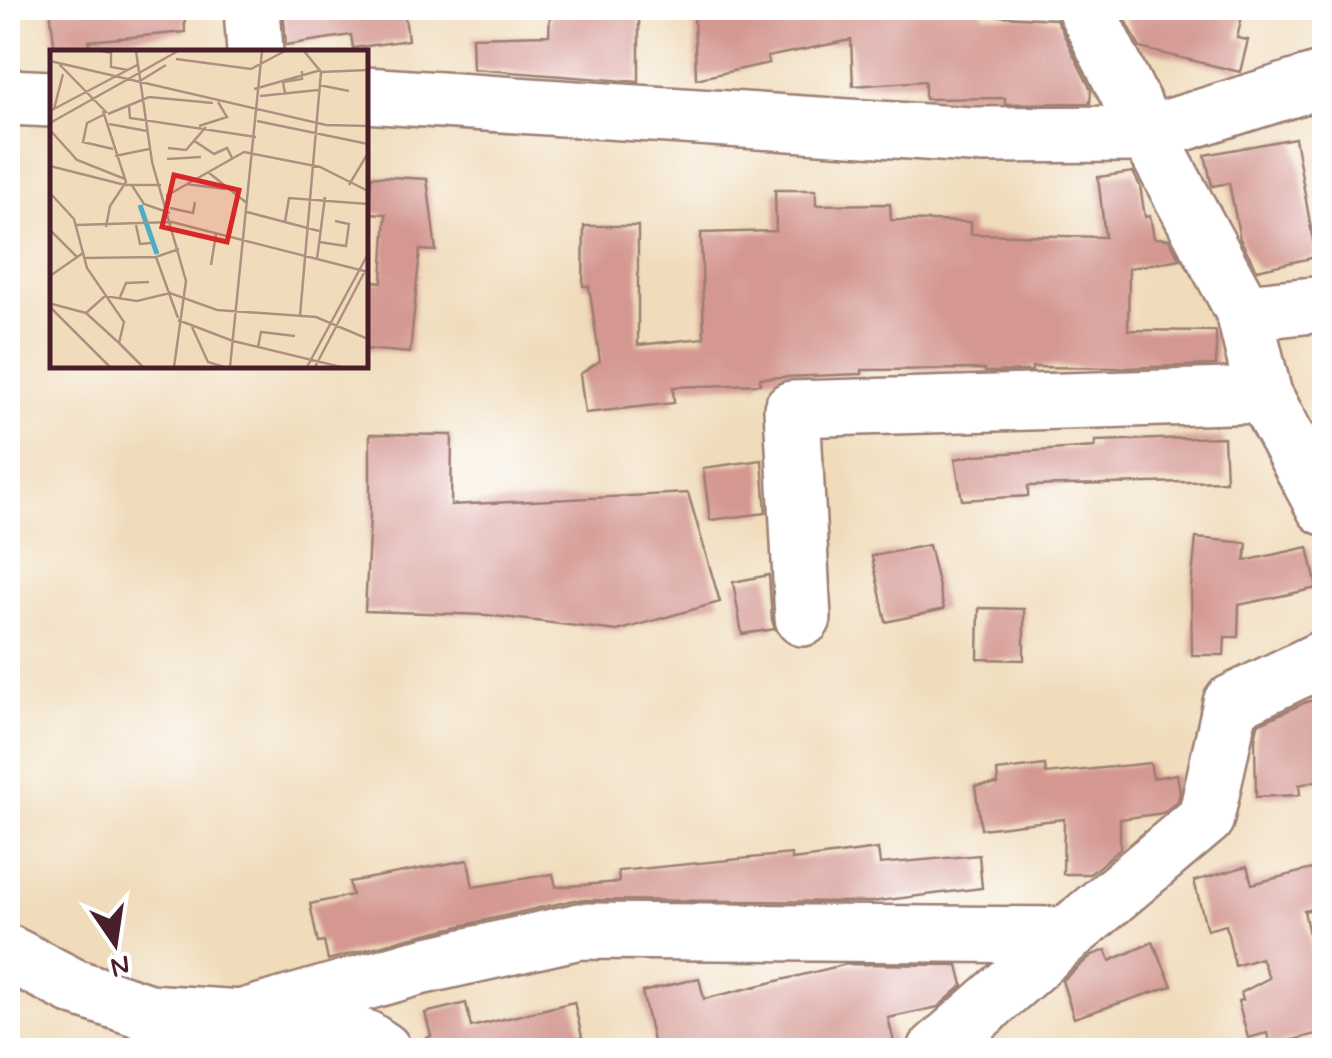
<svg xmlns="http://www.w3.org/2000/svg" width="1332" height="1058" viewBox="0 0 1332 1058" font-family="Mynerve,sans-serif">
<rect width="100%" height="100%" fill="#fff"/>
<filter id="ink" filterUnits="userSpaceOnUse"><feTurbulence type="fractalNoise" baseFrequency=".01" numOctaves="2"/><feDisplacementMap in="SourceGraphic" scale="20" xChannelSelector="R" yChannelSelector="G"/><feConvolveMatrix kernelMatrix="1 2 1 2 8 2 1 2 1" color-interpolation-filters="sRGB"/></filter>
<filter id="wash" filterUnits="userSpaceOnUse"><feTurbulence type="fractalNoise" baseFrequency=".0048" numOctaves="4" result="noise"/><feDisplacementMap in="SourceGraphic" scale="40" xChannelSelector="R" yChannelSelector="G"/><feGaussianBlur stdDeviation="2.25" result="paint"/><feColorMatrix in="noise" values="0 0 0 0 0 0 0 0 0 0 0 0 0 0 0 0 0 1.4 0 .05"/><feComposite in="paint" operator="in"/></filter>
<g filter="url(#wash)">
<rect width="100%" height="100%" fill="#f0dcbb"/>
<g id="blocks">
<g fill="#d49791">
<polygon points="50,8 184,8 185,32 89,41 90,52 55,52"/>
<polygon points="283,8 404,8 408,40 353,48 351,35 286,45"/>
<polygon points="595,8 639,8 639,82 473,69 472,37 549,35 550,13"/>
<polygon points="720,8 983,8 983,15 1056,19 1091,90 1090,103 1005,104 1005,98 925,99 925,81 853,86 851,40 767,57 769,63 696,79 694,13"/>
<polygon points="1120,8 1244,8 1237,38 1248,40 1240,72 1140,48"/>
<polygon points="1295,138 1316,257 1257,270 1240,239 1229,183 1212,186 1205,155"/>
<polygon points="1133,172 1140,186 1145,217 1150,216 1154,238 1169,239 1180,259 1129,268 1128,330 1216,331 1216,365 1122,368 1032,367 1032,371 985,372 985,369 862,370 862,374 760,378 760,384 673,387 674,403 585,413 580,374 600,361 589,286 583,286 584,226 638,226 638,345 704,338 701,233 776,231 775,190 816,190 816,205 890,204 891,220 971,222 971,234 1105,237 1098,177"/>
<polygon points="371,176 427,179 436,251 420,250 410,353 365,349 365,280 382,282 386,214 369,213"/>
<polygon points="370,434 452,435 451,505 688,493 720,602 617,631 487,615 365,611 370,516"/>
<polygon points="1224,437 1226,481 1028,486 1028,496 962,500 955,459 976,455 1095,447 1095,441"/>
<polygon points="762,460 766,513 710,520 703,468"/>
<polygon points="1196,538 1247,543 1245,561 1308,547 1317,588 1239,605 1238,637 1225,637 1224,655 1192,655 1191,588"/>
<polygon points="929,545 944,609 886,622 872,556"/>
<polygon points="769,575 772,620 775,629 742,634 733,582"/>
<polygon points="979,608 1024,609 1024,660 978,659"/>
<polygon points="1324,697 1324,779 1299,785 1300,795 1256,797 1255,740 1258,724 1306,702"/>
<polygon points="1150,763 1153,778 1177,774 1180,792 1178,801 1163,813 1120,819 1120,849 1090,874 1063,874 1064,819 981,829 975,786 998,784 997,771 1045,765 1046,774"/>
<polygon points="878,849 880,864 979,855 982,888 871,902 574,900 408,938 328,960 324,942 318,943 310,904 352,895 349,882 468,860 473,887 553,874 556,887 619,882 618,871 791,854 792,860"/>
<polygon points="1247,866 1252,884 1324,866 1324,906 1304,911 1319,980 1324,979 1324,1032 1270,1046 1267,1033 1248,1038 1238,1001 1243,1000 1241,993 1269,978 1261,958 1235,966 1226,925 1207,930 1194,881"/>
<polygon points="1153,942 1172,986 1074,1018 1062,981 1092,955 1106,950 1110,961"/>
<polygon points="847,964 958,965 963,985 938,1007 888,1018 896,1050 655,1050 642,992 699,978 704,999"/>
<polygon points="574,1002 583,1041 542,1050 428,1050 427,1038 431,1036 425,1013 466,1003 471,1027"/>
</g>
</g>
</g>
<g filter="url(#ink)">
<use href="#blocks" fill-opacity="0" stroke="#9d7e73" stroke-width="2.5"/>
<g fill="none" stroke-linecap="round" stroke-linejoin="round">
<defs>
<g id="minor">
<polyline points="252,8 255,52"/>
<polyline points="1085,8 1148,134 1244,312 1264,395 1324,507"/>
<polyline points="365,95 970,135 1148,134 1324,79"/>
<polyline points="8,97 52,99"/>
<polyline points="1244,312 1324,304"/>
<polyline points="803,618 792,409 1264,395"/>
<polyline points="8,953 74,987 148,1012 303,1022 365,1038 383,1050"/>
<polyline points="240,1018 415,968 580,931 1067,935"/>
<polyline points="936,1050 1067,935 1206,818 1231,703 1324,658"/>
</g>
</defs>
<use href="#minor" stroke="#9d7e73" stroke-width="60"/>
<use href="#minor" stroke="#fff" stroke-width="55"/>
</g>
</g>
<g transform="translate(50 50)">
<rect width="318" height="318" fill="#f0dcbb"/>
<path fill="none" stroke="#49adc8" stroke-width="5" d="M90,155L107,204"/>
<path fill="none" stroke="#ae9081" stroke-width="2.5" d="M52,1L61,3V17L78,20M86,1L102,112L136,231L124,317M126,9L201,19L235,1M0,11L276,75L318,76M9,14L57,63M271,22L318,20M90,31L116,15M269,35L299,41M204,39L271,20M235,43L233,32L252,29V21M210,46L268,40M79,56L80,68L206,87M4,59L13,24M0,61L89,14M53,61L76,132L60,156L56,177M58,64L99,47L163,53M53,65L37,73L33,92L63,99M207,71L318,94M0,73L128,1M59,74L97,81M149,76L177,67L168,52M0,80L27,110L75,129M143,90L164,104L177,98L182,108M118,98L136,100L156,77M65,106L99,99M117,109L151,107M0,116L75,135H111M158,122L198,154M81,134L94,154L120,163M136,134L175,139M299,135L318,103M0,143L24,169L37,218L74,272L69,293L93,317M116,146L194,102L270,117L318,141M120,158L143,163L145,152M197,162L269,181M235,172L239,148L318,154M26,175L122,172L318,222M86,175L90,194L101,193M0,180L27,207M269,192L296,196L299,174L285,171M106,207L128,268M34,208L106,207L129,199M267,209L275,147M161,215L166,184M0,226L33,203M70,247L76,233L99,232M2,254L36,263L69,293M0,257L60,317M36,263L55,246L87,251L120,243L167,260L266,267L318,289M250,266L271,22L254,1M128,270L183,291L291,317M142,277L158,312L174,317M208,297L211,282L245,286M180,317L212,1M257,317L318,204M265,317L315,221"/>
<path fill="#d62828" fill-opacity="0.15" stroke="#d62828" stroke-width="5" d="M124,125L189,140L177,192L112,177Z"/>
<rect width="318" height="318" fill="none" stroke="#4a1f2b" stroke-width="5"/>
</g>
<rect width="1332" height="1058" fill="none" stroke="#fff" stroke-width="40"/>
<g transform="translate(115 943) rotate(167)" stroke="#ffffff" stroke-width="8" paint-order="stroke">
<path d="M0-8L18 38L0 25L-18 38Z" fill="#4a1f2b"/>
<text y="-15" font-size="28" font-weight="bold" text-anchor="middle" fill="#4a1f2b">N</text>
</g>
</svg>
